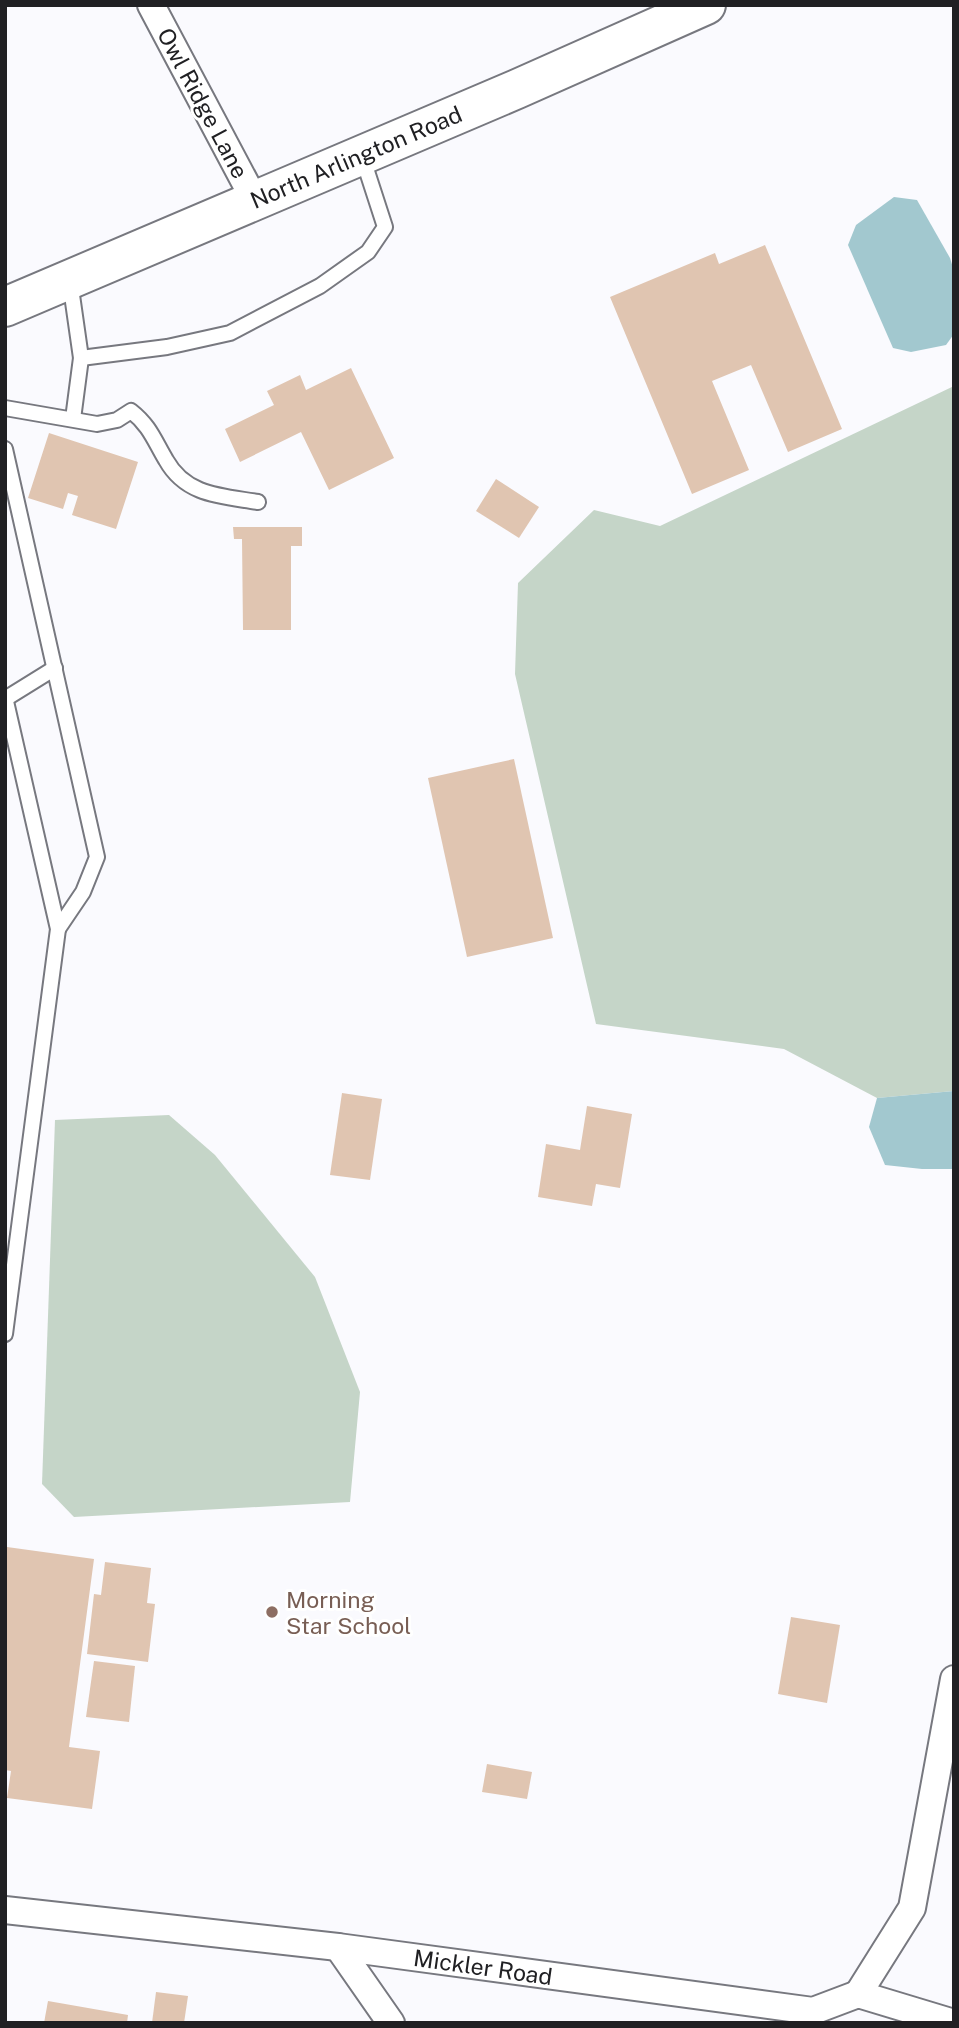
<svg xmlns="http://www.w3.org/2000/svg" width="959" height="2028" viewBox="0 0 959 2028" font-family="'Public Sans',sans-serif">
<rect width="100%" height="100%" fill="#fafafe"/>
<g fill="#c5d5c8">
<polygon points="954,386 954,1091 877,1098 784,1049 596,1024 515,674 518,583 594,510 660,526"/>
<polygon points="169,1115 215,1155 315,1277 360,1392 350,1502 74,1517 42,1484 55,1120"/>
</g>
<g fill="#a2c8cf">
<polygon points="894,197 917,200 950,258 954,271 954,334 946,345 911,352 893,348 848,245 856,225"/>
<polygon points="954,1091 954,1169 922,1169 885,1165 869,1127 877,1098"/>
</g>
<g fill="#e0c5b1">
<polygon points="765,245 842,429 788,452 751,365 712,381 749,470 692,494 610,297 715,253 719,264"/>
<polygon points="351,368 394,458 329,490 301,432 240,462 225,429 274,405 267,391 300,375 306,390"/>
<polygon points="49,433 138,462 116,529 72,515 78,496 68,493 63,509 28,498"/>
<polygon points="496,479 539,507 519,538 476,511"/>
<polygon points="233,527 302,527 302,546 291,546 291,630 243,630 242,539 234,539"/>
<polygon points="514,759 553,938 467,957 428,778"/>
<polygon points="342,1093 382,1099 370,1180 330,1175"/>
<polygon points="587,1106 632,1114 620,1188 596,1184 592,1206 538,1197 546,1144 580,1150"/>
<polygon points="7,1547 94,1559 69,1747 100,1751 92,1809 7,1798 11,1771 5,1770"/>
<polygon points="105,1562 151,1568 147,1603 155,1604 148,1662 87,1654 94,1594 101,1595"/>
<polygon points="791,1617 840,1625 827,1703 778,1694"/>
<polygon points="94,1661 135,1666 129,1722 86,1717"/>
<polygon points="487,1764 532,1772 527,1799 482,1792"/>
<polygon points="156,1992 188,1996 184,2023 152,2023"/>
<polygon points="48,2001 128,2015 127,2023 44,2023"/>
</g>
<g fill="none" stroke-linecap="round" stroke-linejoin="round">
<defs>
<g id="lane">
<polyline points="70,281 81,358 167,347 230,333 320,286 368,252 385,227 362,156"/>
<path d="M5,408L97,424L117,420L131,411C150,426 154,440 166,460C186,496 222,496 258,502"/>
<polyline points="73,419 81,358"/>
<polyline points="5,449 97,857 83,892 58,929"/>
<polyline points="5,697 58,929 5,1334"/>
<polyline points="5,699 55,668"/>
</g>
<g id="street">
<polyline points="151,5 255,201"/>
<polyline points="5,1910 338,1947 813,2011 858,1994 954,2023"/>
<polyline points="338,1947 391,2023"/>
<polyline points="858,1994 912,1908 954,1679"/>
</g>
<polyline id="secondary" points="5,307 517,89 706,5"/>
</defs>
<use href="#lane" stroke="#77787f" stroke-width="18"/>
<use href="#street" stroke="#77787f" stroke-width="30"/>
<use href="#secondary" stroke="#77787f" stroke-width="42"/>
<use href="#lane" stroke="#fff" stroke-width="14"/>
<use href="#street" stroke="#fff" stroke-width="26"/>
<use href="#secondary" stroke="#fff" stroke-width="38"/>
</g>
<circle fill="#8d6e63" stroke="#fff" stroke-width="2.5" cx="272" cy="1612" r="7"/>
<g text-anchor="middle" dominant-baseline="central" stroke-width="6" stroke-linejoin="round" paint-order="stroke">
<g font-size="23" fill="#202023" stroke="#fff">
<text transform="translate(203 103) rotate(62)">Owl Ridge Lane</text>
<text transform="translate(356 157) rotate(-23)">North Arlington Road</text>
<text transform="translate(483 1967) rotate(8)">Mickler Road</text>
</g>
<g font-size="23" fill="#785e54" stroke="#fff" text-anchor="start">
<text x="286" y="1599">Morning<tspan x="286" dy="26">Star School</tspan></text>
</g>
</g>
<rect width="959" height="2028" fill="none" stroke="#202023" stroke-width="14"/>
</svg>
